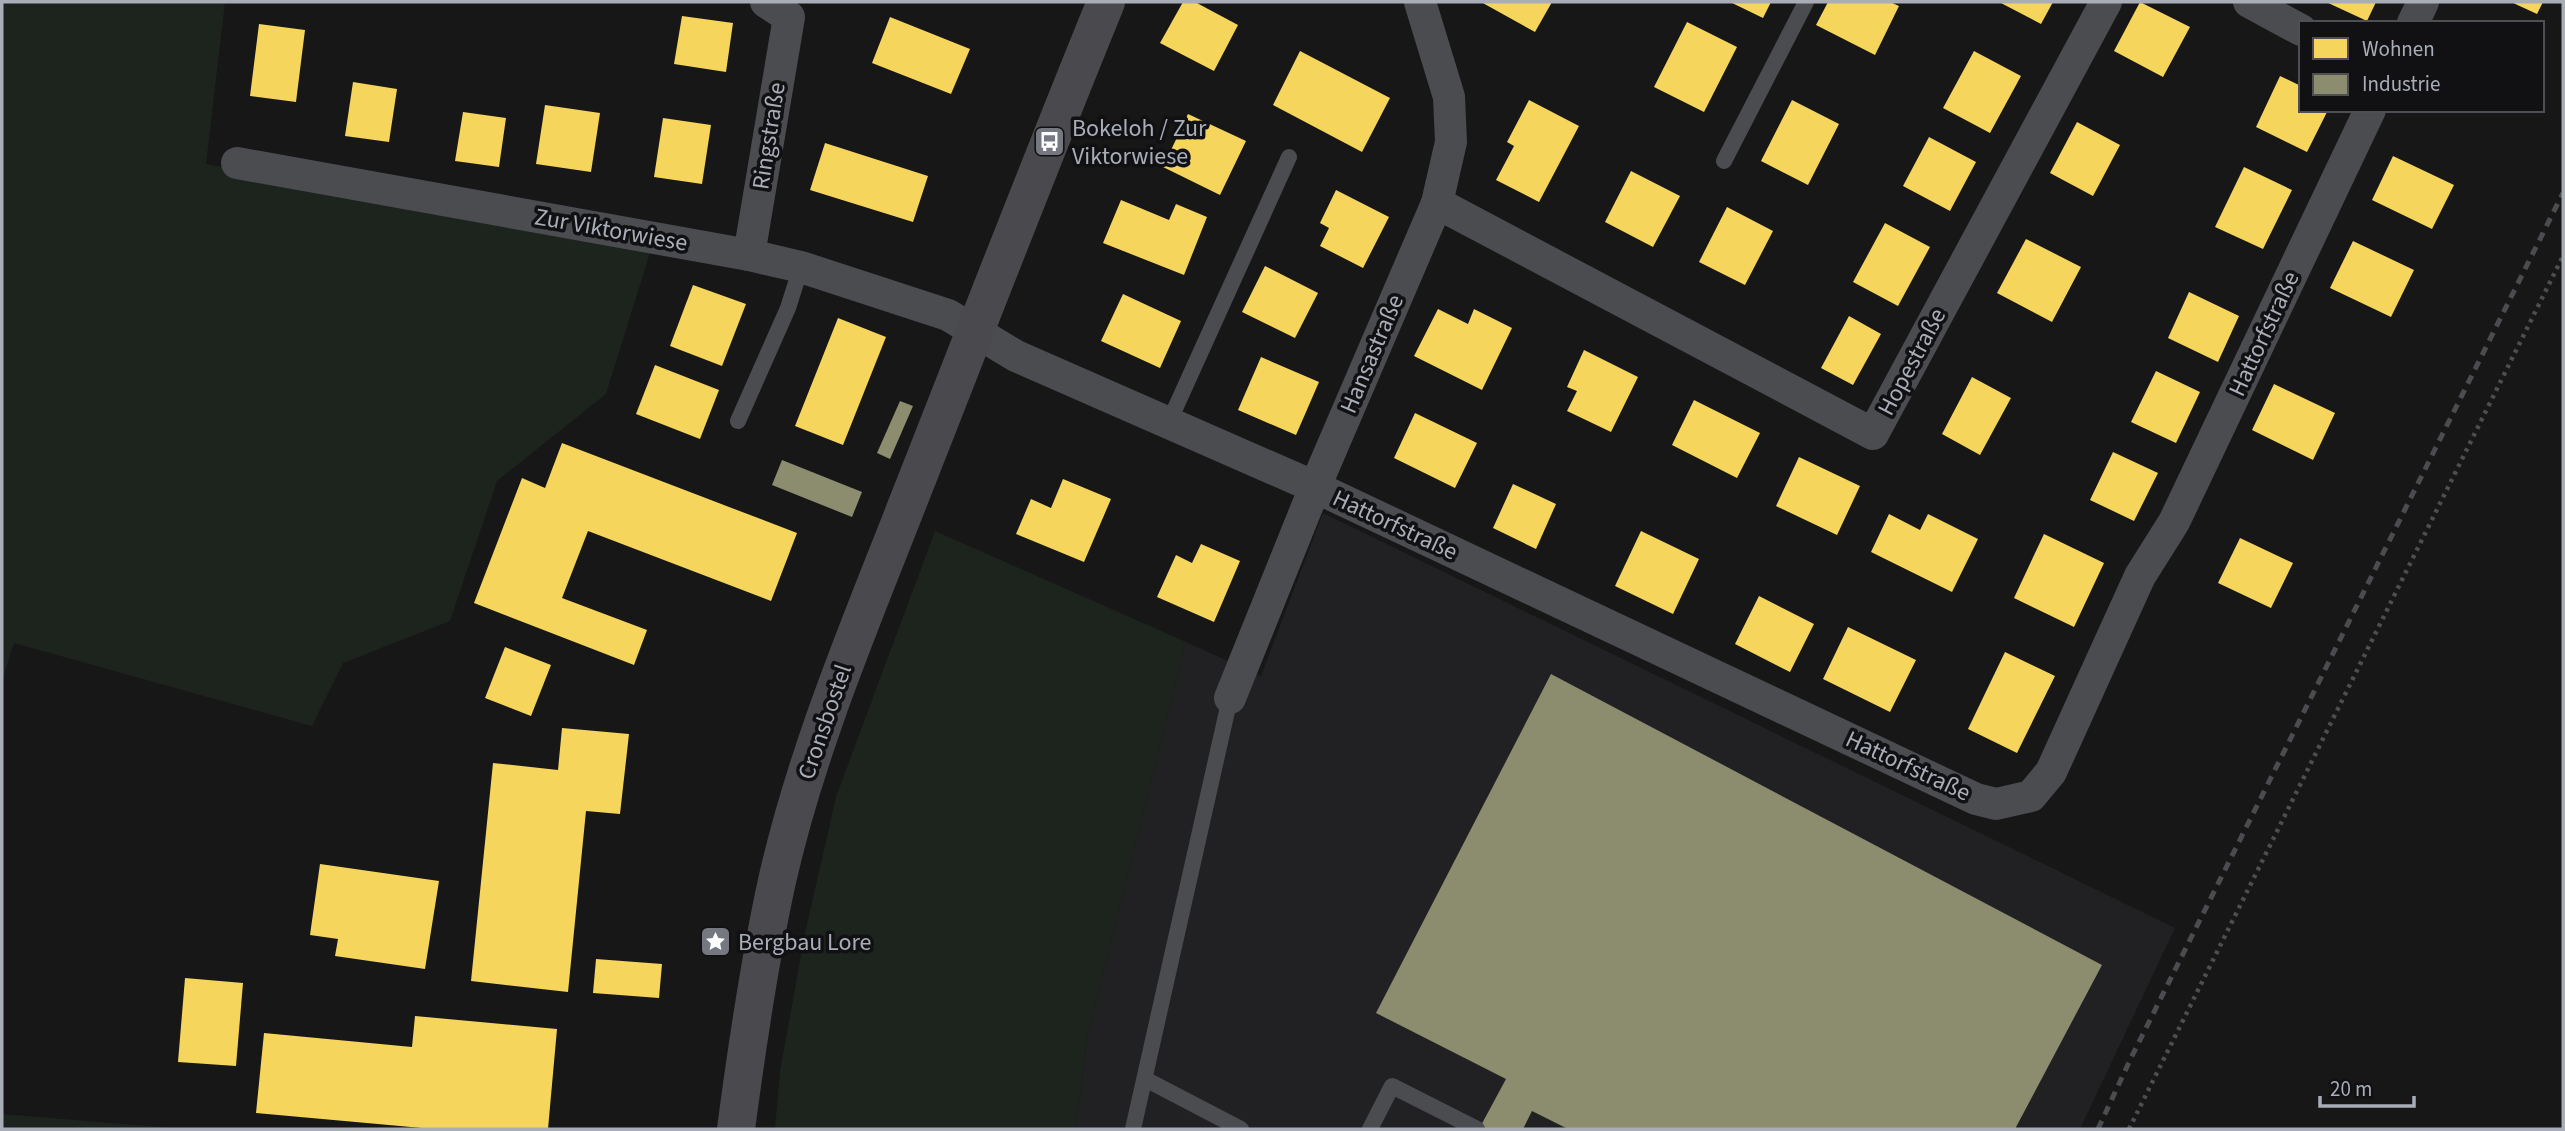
<svg xmlns="http://www.w3.org/2000/svg" width="2565" height="1131" viewBox="0 0 2565 1131" font-family="'Source Sans 3',sans-serif">
<rect width="100%" height="100%" fill="#171717"/>
<polygon fill="#212123" points="1323,513 2175,928 2080,1129 1075,1129 1088,1034 1186,642 1261,676"/>
<g fill="#1d241e">
<polygon points="2,2 225,2 206,164 652,246 606,394 497,481 450,621 343,663 312,726 14,643 2,681"/>
<polygon points="935,531 1186,642 1088,1034 1075,1129 775,1129 780,1072 805,933 836,797"/>
<polygon points="2,1114 183,1129 2,1129"/>
</g>
<g fill="#f6d55c">
<polygon points="1183,2 1195,2 1238,25 1214,71 1160,43"/>
<polygon points="1481,2 1552,2 1535,32"/>
<polygon points="1730,2 1771,2 1763,18"/>
<polygon points="1828,2 1890,2 1899,6 1875,55 1816,25"/>
<polygon points="1999,2 2053,2 2041,24"/>
<polygon points="2140,2 2190,27 2163,77 2114,51"/>
<polygon points="2326,2 2376,2 2367,21"/>
<polygon points="2511,2 2543,2 2537,14"/>
<polygon points="682,16 733,23 726,72 674,64"/>
<polygon points="890,17 970,49 951,94 872,63"/>
<polygon points="1687,22 1737,47 1704,112 1654,87"/>
<polygon points="259,24 305,30 296,102 250,96"/>
<polygon points="1300,51 1390,98 1362,152 1273,105"/>
<polygon points="1974,51 2021,76 1990,133 1943,108"/>
<polygon points="2280,76 2301,86 2301,110 2328,110 2307,152 2256,127"/>
<polygon points="353,82 397,89 389,142 345,136"/>
<polygon points="1529,100 1579,126 1539,202 1496,180 1514,146 1507,142"/>
<polygon points="1792,100 1839,124 1808,185 1761,161"/>
<polygon points="545,105 600,113 591,172 536,164"/>
<polygon points="463,112 506,118 499,167 455,161"/>
<polygon points="1188,114 1246,141 1220,195 1163,167"/>
<polygon points="663,118 711,125 702,184 654,177"/>
<polygon points="2077,122 2120,145 2093,196 2050,173"/>
<polygon points="1929,137 1976,162 1950,211 1903,186"/>
<polygon points="825,143 928,176 913,222 810,190"/>
<polygon points="2393,156 2454,185 2432,229 2372,200"/>
<polygon points="2244,167 2292,190 2263,249 2215,227"/>
<polygon points="1631,171 1680,196 1653,247 1605,222"/>
<polygon points="1336,190 1389,217 1363,268 1320,246 1329,228 1320,223"/>
<polygon points="1121,200 1169,220 1176,204 1207,217 1184,275 1103,243"/>
<polygon points="1727,207 1773,231 1745,285 1699,262"/>
<polygon points="1885,223 1930,247 1898,306 1853,282"/>
<polygon points="2026,239 2081,267 2052,322 1997,293"/>
<polygon points="2353,241 2414,270 2391,317 2330,288"/>
<polygon points="1265,266 1318,293 1295,338 1242,312"/>
<polygon points="693,285 746,304 722,366 670,346"/>
<polygon points="2189,292 2239,316 2218,362 2168,338"/>
<polygon points="1123,294 1181,321 1160,368 1101,341"/>
<polygon points="1438,309 1468,324 1474,309 1512,328 1482,390 1414,356"/>
<polygon points="1849,316 1881,334 1853,385 1821,368"/>
<polygon points="838,318 886,337 843,445 795,426"/>
<polygon points="1584,350 1638,377 1611,432 1567,411 1577,391 1567,387"/>
<polygon points="1261,357 1319,382 1296,435 1238,410"/>
<polygon points="655,365 719,390 700,439 636,414"/>
<polygon points="2156,371 2200,392 2176,443 2131,422"/>
<polygon points="1972,377 2011,398 1980,455 1942,434"/>
<polygon points="2274,384 2335,413 2313,460 2252,430"/>
<polygon points="1694,400 1760,433 1737,478 1672,445"/>
<polygon points="1415,413 1477,443 1455,488 1394,458"/>
<polygon points="562,443 797,533 771,601 588,531 562,598 647,630 634,665 474,603 522,478 545,488"/>
<polygon points="2113,452 2158,473 2134,521 2090,500"/>
<polygon points="1799,457 1860,486 1837,535 1776,506"/>
<polygon points="1063,479 1111,499 1084,562 1016,534 1031,499 1051,508"/>
<polygon points="1513,484 1556,504 1536,549 1493,528"/>
<polygon points="1889,514 1920,530 1928,514 1978,539 1952,592 1871,552"/>
<polygon points="1641,531 1699,559 1673,614 1615,586"/>
<polygon points="2044,534 2104,563 2074,627 2014,598"/>
<polygon points="2240,538 2293,563 2271,608 2218,583"/>
<polygon points="1201,544 1240,561 1214,622 1157,597 1176,555 1192,563"/>
<polygon points="1759,596 1814,624 1790,672 1735,644"/>
<polygon points="1848,627 1916,660 1890,712 1823,679"/>
<polygon points="505,647 551,665 531,716 485,698"/>
<polygon points="2005,652 2055,676 2017,753 1968,729"/>
<polygon points="562,728 629,734 620,814 586,811 568,992 471,981 493,763 558,770"/>
<polygon points="320,864 439,881 425,969 335,956 338,939 310,935"/>
<polygon points="596,959 662,964 659,998 593,993"/>
<polygon points="185,978 243,983 236,1066 178,1062"/>
<polygon points="415,1016 557,1029 548,1129 433,1129 256,1113 264,1033 412,1047"/>
</g>
<g fill="#8c8c6e">
<polygon points="900,401 913,406 890,459 877,453"/>
<polygon points="782,460 862,492 852,517 772,485"/>
<polygon points="1551,674 2102,965 2015,1129 1568,1129 1532,1111 1523,1129 1479,1129 1506,1079 1376,1013"/>
</g>
<g fill="none" stroke-linecap="round" stroke-linejoin="round">
<polyline stroke="#4d4e52" stroke-width="4.5" stroke-dasharray="3.5 5" stroke-linecap="butt" points="2129,1129 2563,256"/>
<g stroke="#4b4c50" stroke-width="16">
<polyline points="1724,161 1806,2"/>
<polyline points="738,421 788,308 801,267"/>
<polyline points="1169,422 1289,157"/>
<polyline points="1145,1079 1241,1129"/>
<polyline points="1133,1129 1230,698"/>
<polyline points="1370,1129 1392,1086 1477,1129"/>
</g>
<g stroke="#4b4c50" stroke-width="32">
<polyline points="2249,2 2301,30"/>
<polyline points="2413,23 2423,2"/>
<polyline points="237,163 749,255 801,267 948,315 1016,356 1315,487 1976,799 1996,804 2031,796 2051,772 2140,576 2174,522 2370,110"/>
<polyline points="1437,203 1873,434 2106,2"/>
<polyline points="749,255 789,17 766,2"/>
<polyline points="1230,698 1315,487 1437,203 1451,142 1449,97 1420,2"/>
</g>
<path stroke="#4a4a4e" stroke-width="38" d="M736,1129C747,1046 759,963 777,881C807,748 861,623 910,497C975,332 1039,166 1106,2"/>
<polyline stroke="#4b4c4f" stroke-width="5" stroke-dasharray="9 7" stroke-linecap="butt" points="2098,1129 2131,1058 2563,193"/>
</g>
<defs>
<symbol id="bus-square" viewBox="-11 -11 22 22"><rect x="-9" y="-9" width="18" height="18" rx="4" fill="#757880" stroke="#111113"/><path d="M-5-6H5V4H4V6H2V4H-2V6H-4V4H-5ZM-3.5-4V0h7V-4ZM-3.5 1.2v1.5H-2V1.2ZM2 1.2v1.5H3.5V1.2Z" fill="#fff"/></symbol>
<symbol id="sight-square" viewBox="-11 -11 22 22"><rect x="-9" y="-9" width="18" height="18" rx="4" fill="#757880" stroke="#111113"/><path d="M0-6L1.8-2.2L6-1.7L2.9 1.2L3.7 5.4L0 3.3L-3.7 5.4L-2.9 1.2L-6-1.7L-1.8-2.2Z" fill="#fff"/></symbol>
</defs>
<g fill-rule="evenodd">
<use href="#bus-square" x="1032" y="124" width="35" height="35"/>
<use href="#sight-square" x="698" y="924" width="35" height="35"/>
</g>
<g text-anchor="middle" dominant-baseline="central" stroke-width="7" stroke-linejoin="round" paint-order="stroke">
<g font-size="24" fill="#a8adb8" stroke="#111113" text-anchor="start">
<text x="1072" y="128">Bokeloh / Zur<tspan x="1072" dy="28">Viktorwiese</tspan></text>
<text x="738" y="942">Bergbau Lore</text>
</g>
<g font-size="24" fill="#a8adb8" stroke="#111113">
<text transform="translate(769 136) rotate(-81)">Ringstraße</text>
<text transform="translate(611 230) rotate(10)">Zur Viktorwiese</text>
<text transform="translate(2264 334) rotate(-65)">Hattorfstraße</text>
<text transform="translate(1372 354) rotate(-67)">Hansastraße</text>
<text transform="translate(1912 362) rotate(-62)">Hopestraße</text>
<text transform="translate(1395 525) rotate(25)">Hattorfstraße</text>
<text transform="translate(825 722) rotate(-71)">Cronsbostel</text>
<text transform="translate(1908 766) rotate(25)">Hattorfstraße</text>
</g>
</g>
<rect width="2565" height="1131" fill="none" stroke="#a8adb8" stroke-width="7"/>
<rect x="2299" y="21" width="245" height="91" fill="#111113" stroke="#4d4f55" stroke-width="2"/>
<rect x="2313" y="38" width="35" height="21" fill="#f6d55c" stroke="#4d4f55" stroke-width="2"/>
<text x="2362" y="56" font-size="21" fill="#a8adb8">Wohnen</text>
<rect x="2313" y="74" width="35" height="21" fill="#8c8c6e" stroke="#4d4f55" stroke-width="2"/>
<text x="2362" y="91" font-size="21" fill="#a8adb8">Industrie</text>
<path d="M2320 1096v10h94v-10" fill="none" stroke="#a8adb8" stroke-width="3.5"/>
<text x="2330" y="1096" font-size="21" fill="#a8adb8" stroke="#111113" stroke-width="5" paint-order="stroke">20 m</text>
</svg>
